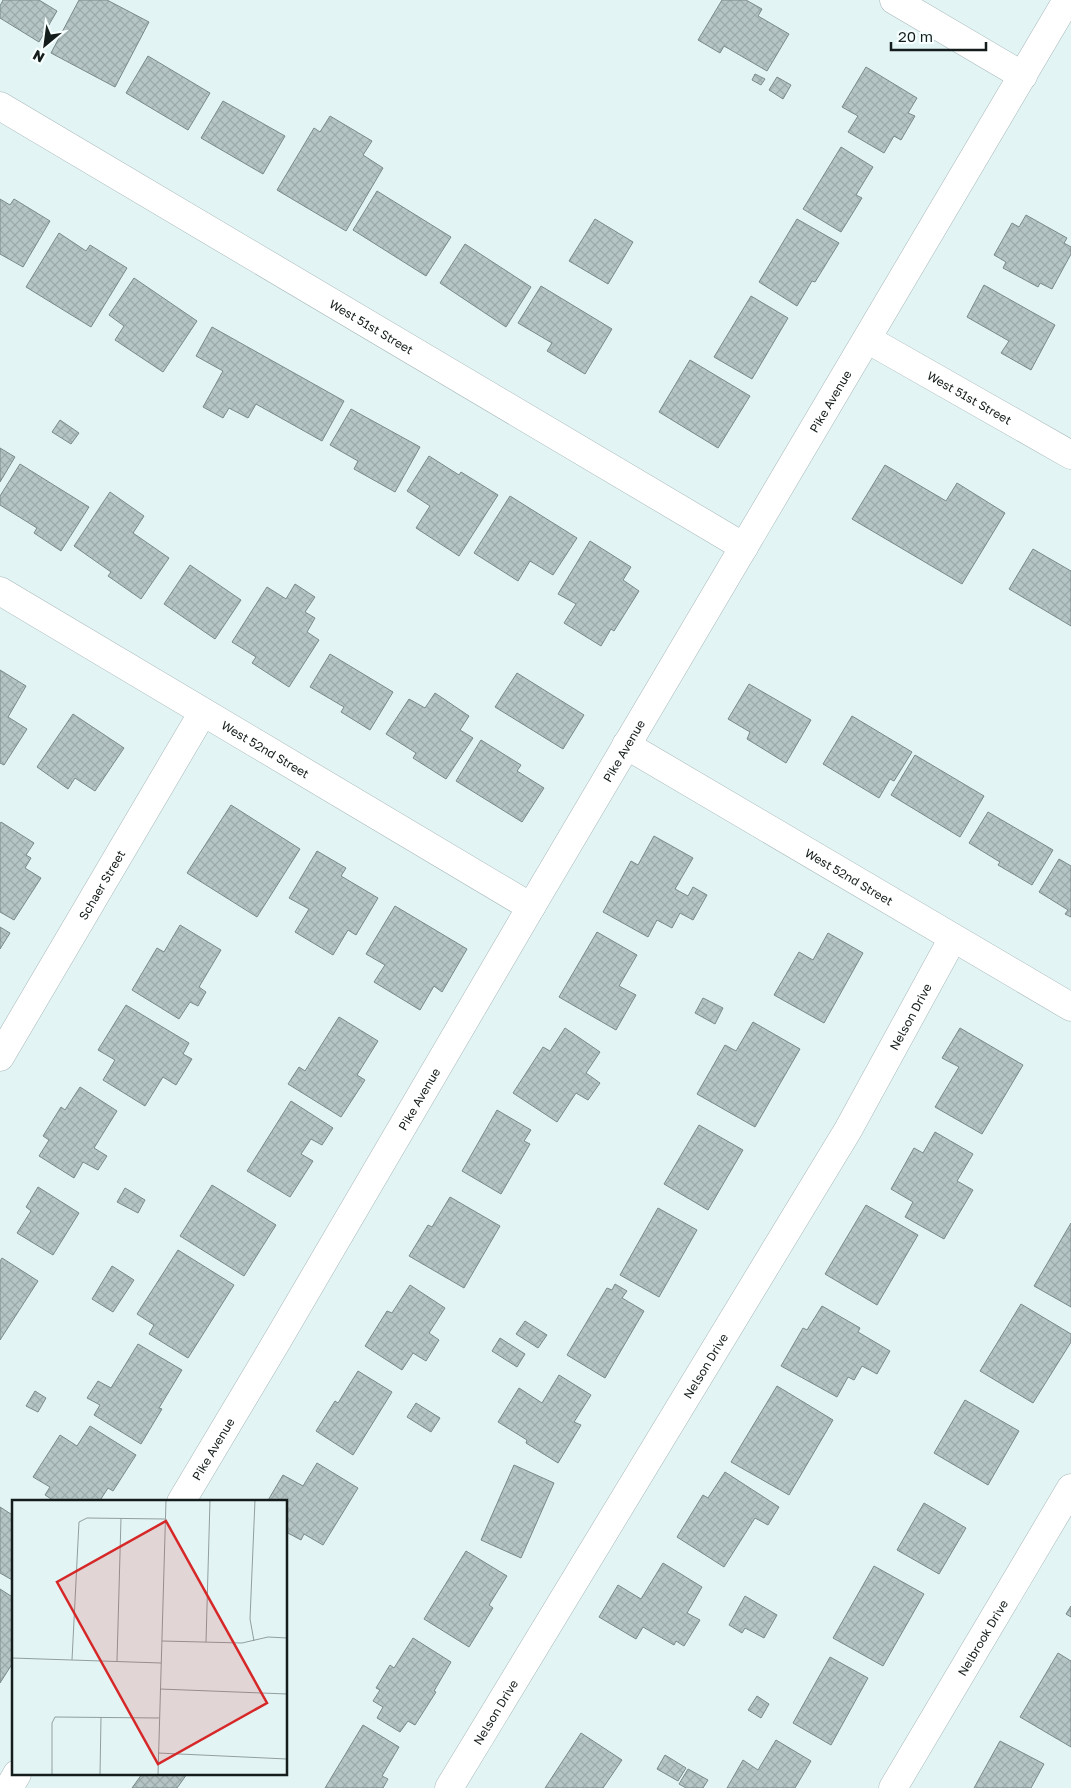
<svg xmlns="http://www.w3.org/2000/svg" width="1071" height="1788" viewBox="0 0 1071 1788" font-family="'Golos Text',sans-serif">
<defs>
<pattern id="building-cross-hatch" width="8" height="8" patternUnits="userSpaceOnUse" patternTransform="scale(1.25)"><rect width="8" height="8" fill="#b5c5c5"/><path d="M0 0l8 8M0 8l8-8" fill="none" stroke="#9ba9a9"/></pattern>
</defs>
<rect width="100%" height="100%" fill="#e3f4f4"/>
<g fill="url(#building-cross-hatch)" stroke="#7a8a8a">
<polygon points="3,0 39,0 57,11 39,42 0,18 0,6"/>
<polygon points="79,0 107,0 149,22 115,87 51,53"/>
<polygon points="722,0 746,0 762,9 758,16 789,34 767,71 724,46 720,53 698,40"/>
<polygon points="148,56 210,93 188,130 126,93"/>
<polygon points="866,67 917,98 908,113 915,116 901,140 894,136 884,153 848,132 858,116 842,107"/>
<polygon points="755,74 765,79 761,85 752,80"/>
<polygon points="777,77 791,85 783,99 769,90"/>
<polygon points="223,101 285,136 263,174 201,138"/>
<polygon points="330,116 372,141 363,155 383,168 346,231 277,190 314,128 320,132"/>
<polygon points="841,147 873,167 856,195 862,198 841,232 803,209"/>
<polygon points="377,191 451,237 426,276 353,230"/>
<polygon points="0,199 10,205 14,199 50,221 23,267 0,254"/>
<polygon points="1026,215 1067,238 1064,243 1071,247 1071,254 1052,289 1040,283 1038,287 1003,268 1006,262 994,255 1012,223 1019,227"/>
<polygon points="595,219 633,242 608,284 569,261"/>
<polygon points="797,219 839,243 815,282 812,281 797,306 759,282"/>
<polygon points="59,233 86,251 90,245 127,268 91,327 26,287"/>
<polygon points="465,244 531,287 506,327 440,283"/>
<polygon points="134,278 197,321 163,372 115,340 124,326 109,315"/>
<polygon points="984,285 1055,325 1031,370 1001,353 1009,341 967,317"/>
<polygon points="541,286 612,329 585,374 547,351 552,343 518,323"/>
<polygon points="751,296 788,318 752,379 714,357"/>
<polygon points="212,327 344,401 322,441 256,404 248,418 229,408 223,418 203,407 223,371 196,356"/>
<polygon points="690,360 750,396 718,448 659,412"/>
<polygon points="351,409 420,447 395,492 354,469 358,461 330,445"/>
<polygon points="60,420 79,433 71,444 52,432"/>
<polygon points="0,448 15,457 0,482"/>
<polygon points="429,456 459,475 461,472 498,495 459,556 416,528 430,506 407,491"/>
<polygon points="20,464 89,507 61,551 34,533 37,528 0,505 0,496"/>
<polygon points="885,465 946,501 957,483 1005,513 962,584 852,519"/>
<polygon points="110,492 144,516 133,533 169,558 141,599 108,576 111,572 74,546"/>
<polygon points="510,496 577,538 553,575 530,561 518,581 474,553"/>
<polygon points="590,541 631,567 623,580 639,591 614,631 611,629 601,646 564,623 576,604 558,594"/>
<polygon points="1033,549 1071,571 1071,626 1009,589"/>
<polygon points="190,565 241,600 215,639 164,604"/>
<polygon points="295,584 315,597 305,612 315,618 307,632 319,640 289,687 252,663 256,657 232,642 267,587 286,599"/>
<polygon points="330,654 393,692 370,730 341,712 344,707 310,687"/>
<polygon points="0,670 26,686 8,717 27,729 4,765 0,763"/>
<polygon points="517,673 584,715 563,749 495,707"/>
<polygon points="749,684 811,720 786,763 747,739 750,732 728,719"/>
<polygon points="435,693 469,716 460,730 473,738 446,779 413,758 416,753 386,734 409,699 425,708"/>
<polygon points="73,714 124,748 95,791 75,778 68,789 37,767"/>
<polygon points="852,716 912,752 894,781 890,779 879,798 823,764"/>
<polygon points="481,740 521,765 517,771 544,788 522,822 456,781"/>
<polygon points="915,755 984,796 960,837 891,795"/>
<polygon points="231,805 300,849 257,917 187,873"/>
<polygon points="988,812 1053,850 1032,885 998,865 1000,862 969,843"/>
<polygon points="1,822 34,843 26,855 31,858 25,868 41,878 14,920 0,912 0,824"/>
<polygon points="654,836 693,858 675,889 688,896 693,887 707,895 693,920 680,913 672,928 657,920 648,937 603,912 631,861 638,865"/>
<polygon points="317,851 346,868 341,876 378,898 356,935 348,930 333,955 295,932 309,909 289,898"/>
<polygon points="1059,859 1071,866 1071,917 1065,914 1068,910 1039,892"/>
<polygon points="395,906 467,949 442,992 434,986 420,1010 374,982 385,965 366,954"/>
<polygon points="180,925 221,950 199,987 206,992 198,1006 190,1002 179,1019 132,990 157,948 164,952"/>
<polygon points="0,927 10,933 0,949"/>
<polygon points="597,932 637,955 619,986 636,995 616,1030 559,997"/>
<polygon points="828,933 863,953 824,1023 774,995 799,952 813,960"/>
<polygon points="703,998 723,1008 715,1024 695,1013"/>
<polygon points="126,1005 189,1043 183,1054 192,1059 176,1085 163,1077 145,1106 103,1080 115,1060 98,1050"/>
<polygon points="339,1017 378,1041 357,1075 365,1080 341,1117 288,1084 299,1067 305,1071"/>
<polygon points="753,1022 800,1049 755,1127 697,1094 725,1045 736,1051"/>
<polygon points="565,1028 600,1052 586,1073 600,1083 588,1100 576,1093 557,1122 513,1093 543,1047 550,1051"/>
<polygon points="960,1028 1023,1065 982,1134 935,1107 959,1067 942,1058"/>
<polygon points="80,1087 117,1111 94,1148 107,1156 98,1170 83,1162 74,1178 39,1156 49,1140 43,1136 61,1107 65,1110"/>
<polygon points="291,1101 333,1128 322,1145 311,1139 301,1154 313,1161 290,1197 247,1171"/>
<polygon points="497,1110 531,1130 524,1141 530,1144 501,1194 462,1171"/>
<polygon points="699,1125 743,1150 708,1210 664,1184"/>
<polygon points="935,1132 973,1154 957,1181 973,1190 944,1239 905,1217 913,1202 891,1189 914,1148 923,1153"/>
<polygon points="212,1185 276,1225 244,1276 180,1236"/>
<polygon points="38,1187 79,1213 53,1255 17,1233 31,1211 26,1207"/>
<polygon points="125,1188 145,1200 138,1213 117,1202"/>
<polygon points="450,1197 500,1226 464,1288 409,1256 428,1225 432,1227"/>
<polygon points="866,1205 918,1235 877,1305 825,1274"/>
<polygon points="658,1208 697,1230 659,1297 620,1275"/>
<polygon points="1071,1223 1071,1307 1034,1286"/>
<polygon points="178,1250 234,1285 188,1358 149,1334 154,1325 137,1314"/>
<polygon points="2,1258 38,1281 0,1340 0,1261"/>
<polygon points="112,1266 134,1280 113,1312 92,1299"/>
<polygon points="615,1284 627,1291 622,1298 644,1311 605,1378 567,1355 607,1288 612,1290"/>
<polygon points="410,1285 445,1308 429,1333 439,1340 426,1361 413,1353 402,1370 365,1346 387,1311 392,1313"/>
<polygon points="1021,1304 1071,1334 1071,1342 1033,1403 980,1371"/>
<polygon points="822,1306 860,1328 858,1332 890,1351 877,1374 862,1366 854,1380 848,1377 837,1397 781,1366 803,1328 807,1330"/>
<polygon points="525,1321 547,1335 538,1348 516,1334"/>
<polygon points="500,1338 525,1354 517,1367 492,1351"/>
<polygon points="138,1344 182,1370 159,1408 162,1409 141,1444 94,1415 100,1405 87,1398 98,1381 111,1388"/>
<polygon points="358,1371 392,1392 353,1455 316,1431 335,1401 338,1403"/>
<polygon points="559,1375 591,1395 574,1422 581,1425 558,1463 526,1443 527,1440 498,1422 519,1388 542,1403"/>
<polygon points="777,1386 833,1420 789,1495 731,1462"/>
<polygon points="35,1391 46,1398 38,1412 26,1406"/>
<polygon points="965,1400 1019,1431 988,1485 934,1453"/>
<polygon points="416,1403 440,1418 431,1432 407,1417"/>
<polygon points="90,1426 136,1455 113,1491 108,1488 99,1502 56,1502 45,1495 50,1487 33,1477 60,1435 77,1446"/>
<polygon points="317,1463 358,1488 323,1545 304,1534 301,1540 286,1532 286,1502 267,1502 283,1475 303,1486"/>
<polygon points="514,1465 554,1483 521,1558 481,1540"/>
<polygon points="725,1472 779,1507 768,1525 755,1518 724,1567 677,1537 703,1495 708,1498"/>
<polygon points="924,1503 966,1528 939,1574 897,1550"/>
<polygon points="0,1507 14,1516 14,1581 0,1573"/>
<polygon points="466,1551 507,1576 489,1605 493,1608 469,1647 424,1619"/>
<polygon points="663,1563 702,1587 687,1613 700,1620 684,1646 676,1641 674,1645 643,1627 636,1639 599,1617 618,1585 641,1599"/>
<polygon points="874,1566 924,1594 883,1666 833,1638"/>
<polygon points="0,1589 14,1598 14,1661 0,1683"/>
<polygon points="745,1596 777,1615 764,1638 745,1628 742,1633 729,1625"/>
<polygon points="1071,1606 1071,1617 1066,1614"/>
<polygon points="413,1638 451,1662 434,1691 436,1692 415,1725 408,1721 400,1732 377,1718 383,1707 373,1701 380,1690 376,1688 390,1665 394,1668"/>
<polygon points="1058,1653 1071,1661 1071,1747 1020,1717"/>
<polygon points="830,1657 868,1678 831,1745 793,1723"/>
<polygon points="757,1696 769,1704 761,1718 748,1710"/>
<polygon points="363,1725 399,1747 382,1776 388,1779 383,1788 325,1788"/>
<polygon points="581,1733 622,1760 603,1788 545,1788"/>
<polygon points="776,1740 811,1761 795,1788 727,1788 743,1760 758,1770"/>
<polygon points="1000,1741 1044,1764 1031,1788 974,1788"/>
<polygon points="665,1755 686,1768 678,1781 657,1769"/>
<polygon points="688,1769 708,1780 703,1788 686,1788 679,1784"/>
<polygon points="142,1774 187,1774 177,1788 132,1788"/>
</g>
<g fill="none" stroke-linecap="round" stroke-linejoin="round">
<defs>
<g id="minor">
<polyline points="894,0 1023,76"/>
<path id="s1" d="M0,106L744,547"/>
<path id="s2" d="M867,339L1071,455"/>
<path id="s3" d="M0,591L531,907"/>
<path id="s4" d="M626,745L1071,1007"/>
<path id="s5" d="M0,1057L203,712"/>
<path id="s6" d="M449,1788L848,1130L953,938"/>
<path id="s7" d="M893,1788L1071,1488"/>
</g>
<g id="tertiary">
<path id="s8" d="M181,1502L277,1341L531,907L1067,0"/>
<polyline points="9,1788 17,1774"/>
</g>
</defs>
<use href="#minor" stroke="#a8b8b9" stroke-width="29"/>
<use href="#tertiary" stroke="#a8b8b9" stroke-width="29"/>
<use href="#minor" stroke="#fff" stroke-width="28"/>
<use href="#tertiary" stroke="#fff" stroke-width="28"/>
</g>
<g text-anchor="middle" dominant-baseline="central" stroke-width="4" stroke-linejoin="round" paint-order="stroke">
<g font-size="12" fill="#151c1c" stroke="#f8ffff">
<text stroke="none"><textPath href="#s1" startOffset="432">West 51st Street</textPath></text>
<text stroke="none"><textPath href="#s2" startOffset="118">West 51st Street</textPath></text>
<text stroke="none"><textPath href="#s8" startOffset="1278">Pike Avenue</textPath></text>
<text stroke="none"><textPath href="#s3" startOffset="309">West 52nd Street</textPath></text>
<text stroke="none"><textPath href="#s8" startOffset="872">Pike Avenue</textPath></text>
<text stroke="none"><textPath href="#s4" startOffset="259">West 52nd Street</textPath></text>
<text stroke="none"><textPath href="#s5" startOffset="200">Schaer Street</textPath></text>
<text stroke="none"><textPath href="#s6" startOffset="899">Nelson Drive</textPath></text>
<text stroke="none"><textPath href="#s8" startOffset="468">Pike Avenue</textPath></text>
<text stroke="none"><textPath href="#s6" startOffset="494">Nelson Drive</textPath></text>
<text stroke="none"><textPath href="#s8" startOffset="62">Pike Avenue</textPath></text>
<text stroke="none"><textPath href="#s7" startOffset="175">Nelbrook Drive</textPath></text>
<text stroke="none"><textPath href="#s6" startOffset="89">Nelson Drive</textPath></text>
</g>
</g>
<g transform="translate(12 1500)">
<rect width="275" height="275" fill="#e3f4f4"/>
<path fill="none" stroke="#919e9e" stroke-width="1" d="M150,141L230,143L256,137L275,138M242,141L238,119L243,0M194,142L198,0M0,158L149,163M60,160L67,22L75,18L153,19M105,161L109,18M148,189L275,194M146,253L275,259M40,275V223L43,217L147,218M88,275L89,217M146,275L154,0"/>
<path fill="#d62828" fill-opacity="0.15" stroke="#d62828" stroke-width="2.5" d="M154,21L255,203L146,264L45,82Z"/>
<rect width="275" height="275" fill="none" stroke="#151c1c" stroke-width="2.5"/>
</g>
<g transform="translate(45 45) rotate(209)" stroke="#f8ffff" stroke-width="4" paint-order="stroke">
<path d="M0-4L9 19L0 12L-9 19Z" fill="#151c1c"/>
<text y="-8" font-size="14" font-weight="bold" text-anchor="middle" fill="#151c1c">N</text>
</g>
<path d="M891 42v8h95v-8" fill="none" stroke="#151c1c" stroke-width="2.5"/>
<text x="898" y="42" font-size="15" fill="#151c1c" stroke="#f8ffff" stroke-width="4" paint-order="stroke">20 m</text>
</svg>
